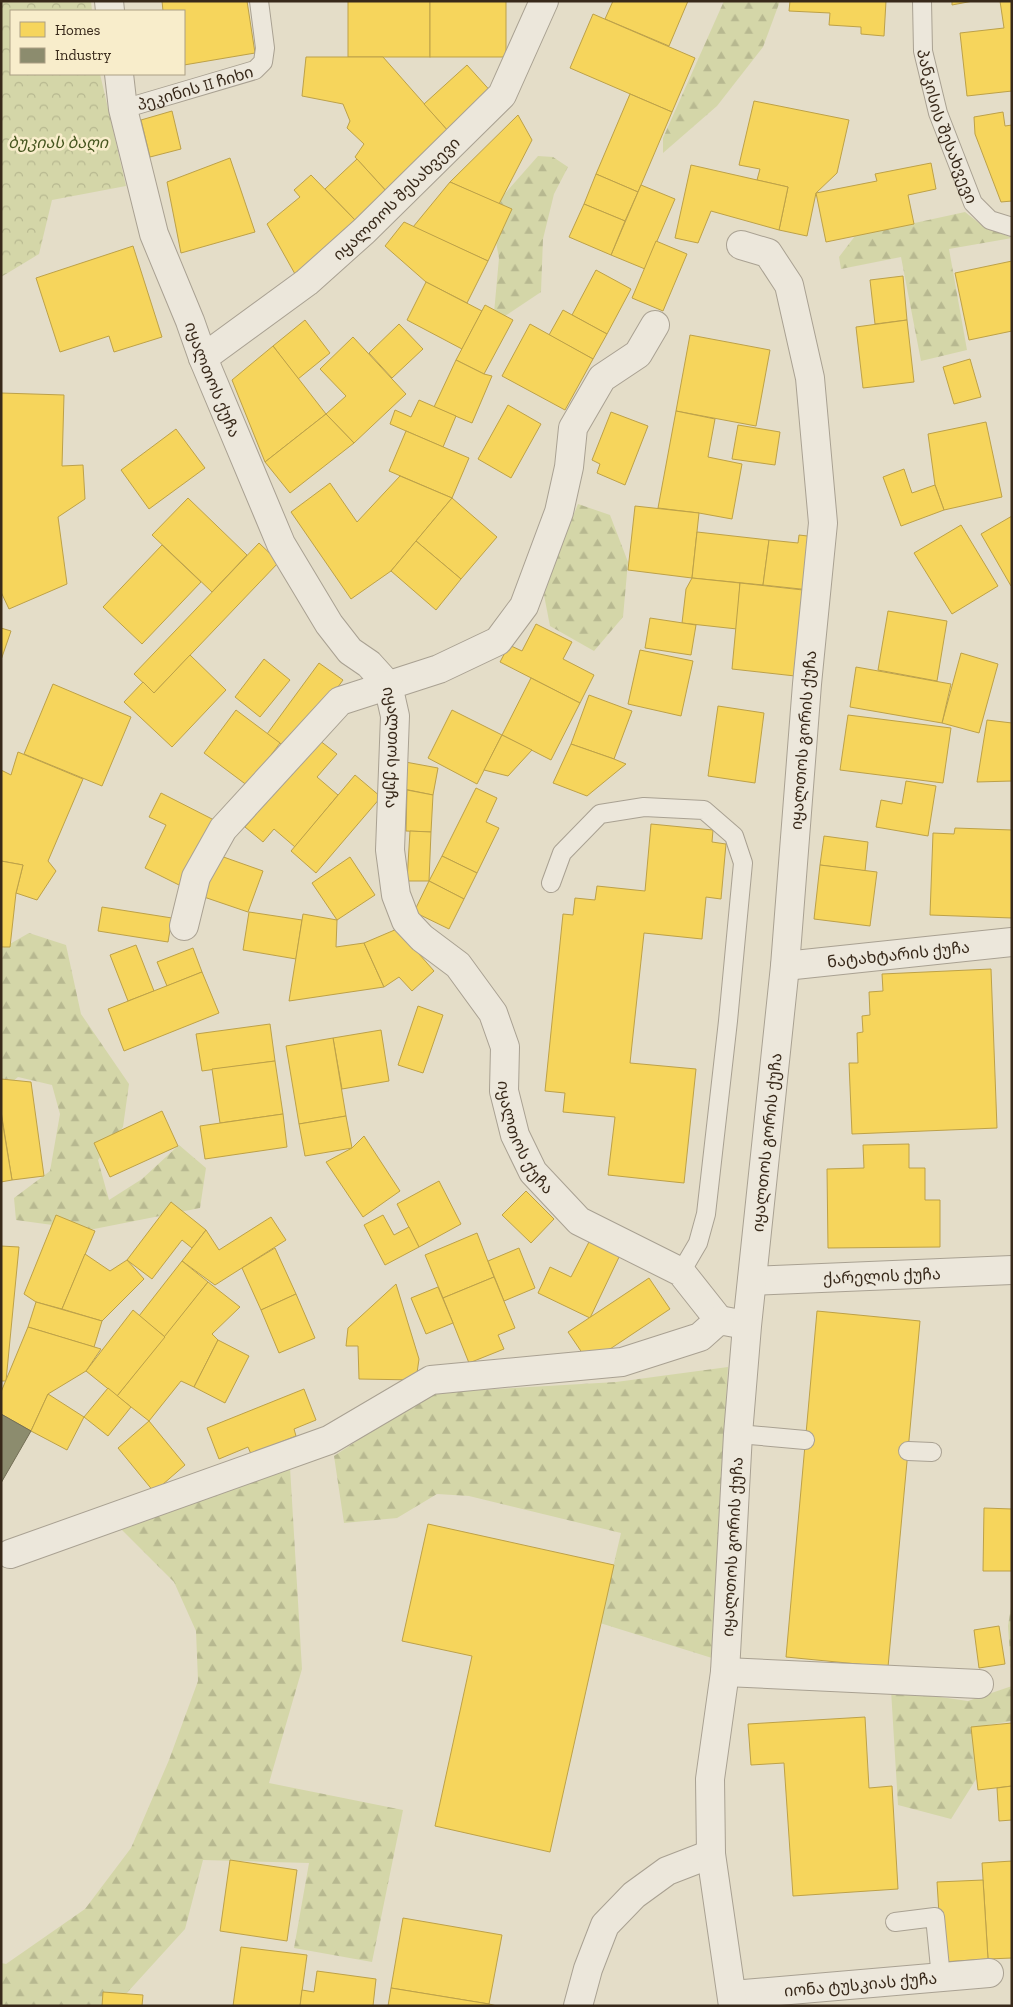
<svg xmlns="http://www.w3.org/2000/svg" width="1013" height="2007" viewBox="0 0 1013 2007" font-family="'Zilla Slab','Noto Sans Georgian',serif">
<defs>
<pattern id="forest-firs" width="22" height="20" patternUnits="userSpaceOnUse" patternTransform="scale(1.25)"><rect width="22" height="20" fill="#d4d6a8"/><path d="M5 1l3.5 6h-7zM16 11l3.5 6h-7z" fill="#b7b890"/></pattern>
<pattern id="park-crowns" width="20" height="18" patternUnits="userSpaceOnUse" patternTransform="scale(1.25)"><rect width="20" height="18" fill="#d4d6a8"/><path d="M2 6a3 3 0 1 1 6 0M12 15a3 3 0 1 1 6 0" fill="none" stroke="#b7b890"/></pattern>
</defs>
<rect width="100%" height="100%" fill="#e4ddc8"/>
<g fill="url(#forest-firs)">
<polygon points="724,1 780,1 763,47 717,106 663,153 663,138"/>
<polygon points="538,156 553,157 568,167 554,194 543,239 541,292 493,324 499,258 494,231 487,214"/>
<polygon points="965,212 983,226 1012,238 949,249 967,350 921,361 901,257 841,269 839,257 855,236"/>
<polygon points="578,504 610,515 628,562 623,617 594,651 550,626 544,595 559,550"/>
<polygon points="29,933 66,945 81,1014 129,1084 123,1127 98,1160 109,1200 142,1179 179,1145 206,1168 200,1208 89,1230 16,1220 14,1198 50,1171 60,1114 52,1085 18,1077 1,1091 1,949"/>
<polygon points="728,1367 712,1658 600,1623 621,1533 469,1496 437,1494 397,1518 344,1523 334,1456 429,1393 616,1382"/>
<polygon points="290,1467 302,1669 269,1783 403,1810 372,1962 294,1948 309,1863 203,1860 185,1929 115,2006 1,2006 1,1963 6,1964 85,1909 131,1848 169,1760 198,1681 196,1631 174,1582 120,1528"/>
<polygon points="1012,1600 1012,1685 1008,1626"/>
<polygon points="1012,1686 1012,1721 988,1725 985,1765 951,1819 898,1805 891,1690 968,1701"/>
</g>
<polygon fill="url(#park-crowns)" points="1,1 91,1 92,11 11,11 11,74 100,74 126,186 52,200 39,254 1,277"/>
<g fill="#f6d55c" stroke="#bda148">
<polygon points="162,1 247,1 255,53 184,65 184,11 163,11"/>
<rect x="348" y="1" width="82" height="56"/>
<rect x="430" y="1" width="76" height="56"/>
<polygon points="613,1 688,1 669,46 605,19"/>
<polygon points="790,1 886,1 884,36 861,34 861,27 829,25 830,13 789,11"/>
<polygon points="952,1 973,1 952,5"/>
<polygon points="1000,1 1012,1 1012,91 967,96 960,33 1004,28"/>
<polygon points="593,14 695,58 672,112 570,68"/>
<polygon points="306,57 383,57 450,133 387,192 355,157 364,144 347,128 350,121 343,104 302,96"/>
<polygon points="467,65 494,95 450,133 424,104"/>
<polygon points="630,94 672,112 638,192 596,174"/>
<polygon points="754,101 849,120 837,173 816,193 807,236 779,230 788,187 757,180 760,169 739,165"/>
<polygon points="172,111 181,149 150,157 141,120"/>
<polygon points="1003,112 1005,126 1012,125 1012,201 1001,202 975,134 974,117"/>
<polygon points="518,115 532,140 499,204 450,182"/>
<polygon points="230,158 255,232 181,253 167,182"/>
<polygon points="357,159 387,192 355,220 325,189"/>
<polygon points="931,163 936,189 908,195 914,224 826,242 816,193 877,181 875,174"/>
<polygon points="691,165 788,187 779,230 711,211 698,243 675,238"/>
<polygon points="596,174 638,192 625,221 584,204"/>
<polygon points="311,175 355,220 295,274 267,224 300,197 294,190"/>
<polygon points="450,182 512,209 488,261 413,227"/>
<polygon points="641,185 675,199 645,269 611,255"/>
<polygon points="584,204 625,221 611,255 569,237"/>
<polygon points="404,222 488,261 467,303 426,282 385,246"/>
<polygon points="656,241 687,254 663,311 632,298"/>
<polygon points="133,246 162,337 114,352 109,336 60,352 36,278"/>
<polygon points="1012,261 1012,331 969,340 955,273"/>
<polygon points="596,270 631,289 607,334 572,315"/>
<polygon points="903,276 907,320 875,324 870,280"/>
<polygon points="426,282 482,311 462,349 407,320"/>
<polygon points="485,305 513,320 484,374 456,360"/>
<polygon points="563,310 607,334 593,359 549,335"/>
<polygon points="305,320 330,353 298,379 273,346"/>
<polygon points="907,320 914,382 863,388 856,327"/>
<polygon points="399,324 423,349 392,378 369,353"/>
<polygon points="530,324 593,359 565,410 502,376"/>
<polygon points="690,335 770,350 756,426 676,411"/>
<polygon points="353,337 406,394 354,443 326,414 346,396 320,369"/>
<polygon points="273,346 326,414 265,462 232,380"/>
<polygon points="970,359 981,397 954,404 943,367"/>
<polygon points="456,360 484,374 492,376 472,423 434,407"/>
<polygon points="1,393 64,395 62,466 83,465 85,499 58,517 67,584 9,609 1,592"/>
<polygon points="419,400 456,416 443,447 390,424 395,410 411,417"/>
<polygon points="508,405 541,424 511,478 478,459"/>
<polygon points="676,411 715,419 708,457 742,464 732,519 699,513 658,508"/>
<polygon points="611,412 648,426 625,485 597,473 600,464 592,460"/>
<polygon points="326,414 354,443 290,493 265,462"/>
<polygon points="986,422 1002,497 944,510 935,485 928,434"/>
<polygon points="738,425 780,432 775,465 732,459"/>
<polygon points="176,429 205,468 149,509 121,470"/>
<polygon points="406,431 469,458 452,498 389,471"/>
<polygon points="904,469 912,493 935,485 944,510 901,526 883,477"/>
<polygon points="400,476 452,498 391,571 351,599 291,512 330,483 357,522"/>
<polygon points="188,498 247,555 212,592 152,535"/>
<polygon points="452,498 497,537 461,579 416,541"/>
<polygon points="635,506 699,513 692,578 628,570"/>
<polygon points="1012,516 1012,586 1011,586 981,534"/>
<polygon points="961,525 998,586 952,614 914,553"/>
<polygon points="697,532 769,540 763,585 692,578"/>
<polygon points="799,535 816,537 810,590 763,585 769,540 798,543"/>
<polygon points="416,541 461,579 436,610 391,571"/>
<polygon points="259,543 279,562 154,693 134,674"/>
<polygon points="162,545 201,582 142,644 103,607"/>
<polygon points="692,578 740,583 737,629 682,623 686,589"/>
<polygon points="740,583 803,590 795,676 732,669"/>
<polygon points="888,611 947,621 937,681 878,670"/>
<polygon points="650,618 696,625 691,655 645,648"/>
<polygon points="536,624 572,642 563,659 594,675 580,703 500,662 509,645 522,651"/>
<polygon points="1,628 11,631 1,660"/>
<polygon points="640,650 693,661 681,716 628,704"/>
<polygon points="961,653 998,664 979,733 942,723"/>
<polygon points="190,655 226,690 172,747 124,702 143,682 154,693"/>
<polygon points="264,659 290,680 260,717 235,697"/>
<polygon points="319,663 343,680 291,751 267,734"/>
<polygon points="856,667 951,684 942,723 850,707"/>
<polygon points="531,678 580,703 551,760 502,735"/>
<polygon points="53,684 131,717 102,786 24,754"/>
<polygon points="589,695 632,711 614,759 571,744"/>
<polygon points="718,706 764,713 755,783 708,776"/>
<polygon points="236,710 280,743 248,786 204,753"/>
<polygon points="452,710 502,735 477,784 428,758"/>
<polygon points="848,715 951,728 943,783 840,770"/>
<polygon points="987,720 1012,723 1012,781 977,782"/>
<polygon points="502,735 532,750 508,776 484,770"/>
<polygon points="319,740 337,754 317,777 338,795 295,847 274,829 263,842 245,827"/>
<polygon points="571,744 614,759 626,764 587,796 553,783"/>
<polygon points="18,752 83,779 48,861 56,871 37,900 16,893 23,865 1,861 1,770 11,775"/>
<polygon points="400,761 438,768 433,795 394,787"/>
<polygon points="355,775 381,797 316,873 291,851"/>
<polygon points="906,781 936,786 928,836 876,827 881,800 902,804"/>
<polygon points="476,788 497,798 486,822 499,828 477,873 442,856"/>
<polygon points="407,790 433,795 431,832 406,831"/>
<polygon points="161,793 214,820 181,886 145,868 166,825 149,817"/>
<polygon points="651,824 713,830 712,842 726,844 721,899 706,897 702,939 644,933 630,1063 696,1069 684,1183 608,1175 615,1117 563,1112 565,1093 545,1091 563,914 573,915 575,898 595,900 597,886 645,891"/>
<polygon points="955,828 1012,830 1012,918 930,915 933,833 954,834"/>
<polygon points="410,831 431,832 429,881 407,881"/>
<polygon points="824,836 868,842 865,871 820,865"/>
<polygon points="215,854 263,871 248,912 201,896"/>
<polygon points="442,856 477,873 464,899 429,881"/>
<polygon points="350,857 375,895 337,920 312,883"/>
<polygon points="1,861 23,865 16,893 10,947 1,947"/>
<polygon points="820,865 877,872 870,926 814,919"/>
<polygon points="429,881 464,899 449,929 414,912"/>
<polygon points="102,907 172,918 168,942 98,931"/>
<polygon points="249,912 302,920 296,959 243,950"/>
<polygon points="303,914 337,920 336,947 364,943 384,987 289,1001"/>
<polygon points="397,929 434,971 412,991 399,977 384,987 364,943"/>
<polygon points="136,945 154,991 128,1001 110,955"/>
<polygon points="193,948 202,972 167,986 157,962"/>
<polygon points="991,969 997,1128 852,1134 849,1063 858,1063 857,1033 863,1032 862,1016 870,1015 869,992 883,991 882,974"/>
<polygon points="202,972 219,1013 124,1051 108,1009"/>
<polygon points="418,1006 443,1015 423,1073 398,1065"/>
<polygon points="270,1024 275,1061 202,1071 196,1034"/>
<polygon points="381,1030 389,1081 342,1089 333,1038"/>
<polygon points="333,1038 346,1116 299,1124 286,1046"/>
<polygon points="275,1061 283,1114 220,1123 212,1069"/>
<polygon points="1,1079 31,1082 44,1176 12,1180 1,1111"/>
<polygon points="162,1111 178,1146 110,1177 94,1143"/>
<polygon points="1,1114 12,1180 1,1182"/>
<polygon points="283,1114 287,1147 205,1159 200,1126"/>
<polygon points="346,1116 352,1148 305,1156 299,1124"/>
<polygon points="364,1136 400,1191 363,1217 326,1162 352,1148"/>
<polygon points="909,1144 909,1168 925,1168 925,1200 940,1200 940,1247 828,1248 827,1169 864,1168 863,1145"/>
<polygon points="439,1181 461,1224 419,1247 397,1204"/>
<polygon points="526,1191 554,1219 531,1243 502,1215"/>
<polygon points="171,1202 206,1230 192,1248 182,1240 152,1279 127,1260"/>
<polygon points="56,1215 95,1231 62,1309 36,1302 24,1294"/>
<polygon points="383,1215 394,1235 409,1227 419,1247 385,1265 364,1225"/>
<polygon points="271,1217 286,1240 215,1285 182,1261 206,1230 219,1250"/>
<polygon points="477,1233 494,1277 443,1298 425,1255"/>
<polygon points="590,1240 620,1255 590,1318 538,1293 550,1267 571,1277"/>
<polygon points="1,1246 19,1247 6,1381 1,1381"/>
<polygon points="275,1248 296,1294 261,1310 242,1268"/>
<polygon points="519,1248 535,1288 504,1301 488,1261"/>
<polygon points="85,1254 110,1271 127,1260 144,1279 102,1321 62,1309"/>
<polygon points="182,1261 208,1282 165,1337 139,1316"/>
<polygon points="494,1277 515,1328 498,1335 504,1349 469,1363 443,1298"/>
<polygon points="649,1278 670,1309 589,1363 568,1332"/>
<polygon points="208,1282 240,1307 212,1334 218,1340 194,1387 181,1381 149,1421 117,1396"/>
<polygon points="396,1284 419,1359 416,1380 359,1379 358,1346 346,1346 348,1328"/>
<polygon points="438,1287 453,1323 426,1334 411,1298"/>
<polygon points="296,1294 315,1338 279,1353 261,1310"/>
<polygon points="36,1302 102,1321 94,1347 28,1327"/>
<polygon points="133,1310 165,1337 117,1396 86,1371"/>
<polygon points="817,1311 920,1321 888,1667 786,1657"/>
<polygon points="28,1327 101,1349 86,1371 48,1394 31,1431 1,1414 1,1392"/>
<polygon points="218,1340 249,1356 225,1403 194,1387"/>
<polygon points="108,1388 131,1407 108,1436 84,1417"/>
<polygon points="304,1389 316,1420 294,1429 296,1436 251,1454 248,1447 219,1459 207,1428"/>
<polygon points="48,1394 84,1417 67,1450 31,1431"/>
<polygon points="149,1421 185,1465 154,1492 118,1448"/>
<polygon points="984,1508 1012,1509 1012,1571 983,1571"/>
<polygon points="428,1524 614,1565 550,1852 435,1826 472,1656 402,1641"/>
<polygon points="999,1626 1005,1664 979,1668 974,1630"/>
<polygon points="865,1717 869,1788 892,1786 898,1889 793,1896 784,1763 751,1765 748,1724"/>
<polygon points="1012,1723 1012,1786 978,1790 971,1727"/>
<polygon points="1012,1786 1012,1820 999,1821 997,1788"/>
<polygon points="230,1860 297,1870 287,1941 220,1931"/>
<polygon points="1012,1861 1012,1958 988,1959 982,1863"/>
<polygon points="983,1880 988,1959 942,1962 937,1882"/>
<polygon points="403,1918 502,1935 489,2004 391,1988"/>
<polygon points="241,1947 307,1955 300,2006 233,2006"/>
<polygon points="317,1971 376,1979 373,2006 300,2006 302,1990 314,1992"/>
<polygon points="391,1988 489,2004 497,2006 388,2006"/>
<polygon points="103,1992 143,1995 142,2006 102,2006"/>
</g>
<polygon fill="#8c8c6e" stroke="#736e55" points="1,1414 31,1431 1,1483"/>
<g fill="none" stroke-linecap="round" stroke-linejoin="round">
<defs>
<g id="lane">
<path id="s1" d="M922,1L923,51L938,113L973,203L990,220L1012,227"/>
<path id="s2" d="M123,109L255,70L263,62L265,48L259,1"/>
<polyline points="551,883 562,853 600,814 644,807 704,810 734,836 743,863 728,1021 706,1214 698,1243 681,1272"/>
<polyline points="738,1434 805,1440"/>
<polyline points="908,1451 932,1452"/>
<polyline points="895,1922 935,1917 941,1978"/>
</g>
<g id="street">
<polyline points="109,1 110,11"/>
<path id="s3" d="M119,74L123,109L154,234L190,321L203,358L281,544L329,624L350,651L369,664L388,685L395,716L390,850L396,895L406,921L422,938L458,965L493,1013L505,1047L504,1091L515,1135L533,1172L579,1221L681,1272L719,1320"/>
<path id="s4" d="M203,358L307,282L364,231L502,95L544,1"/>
<polyline points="184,926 196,877 223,829 340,701 439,669 498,641 524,606 559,512 569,467 573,428 602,378 638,354 655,325"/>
<path id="s5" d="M785,966L1012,942"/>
<path id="s6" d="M752,1281L1012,1270"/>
<polyline points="10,1554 329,1440 431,1380 622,1362 700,1337 719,1320 735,1323"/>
<polyline points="725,1672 979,1684"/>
<path id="s7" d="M732,1995L989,1973"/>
<polyline points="578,2006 588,1969 605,1925 634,1895 667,1871 711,1854"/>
<path id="s8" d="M733,2006L711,1854L710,1779L725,1672L738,1434L747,1326L785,966L807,684L823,523L810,378L789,285L768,253L741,245"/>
</g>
</defs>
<use href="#lane" stroke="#a9a192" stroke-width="20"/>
<use href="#street" stroke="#a9a192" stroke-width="30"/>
<use href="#lane" stroke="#ece7db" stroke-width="18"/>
<use href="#street" stroke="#ece7db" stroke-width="28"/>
</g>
<g text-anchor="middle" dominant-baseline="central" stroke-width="5" stroke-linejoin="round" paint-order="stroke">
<g font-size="16" fill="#38291a" stroke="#f8edcb">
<text stroke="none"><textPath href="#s2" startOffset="75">პეკინის II ჩიხი</textPath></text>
<text stroke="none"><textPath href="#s1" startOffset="129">პანკისის შესახვევი</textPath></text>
<text stroke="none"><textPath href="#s4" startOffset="251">იყალთოს შესახვევი</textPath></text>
<text stroke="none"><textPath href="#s3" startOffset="321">იყალთოს ქუჩა</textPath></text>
<text stroke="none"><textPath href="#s8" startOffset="1272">იყალთოს გორის ქუჩა</textPath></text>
<text stroke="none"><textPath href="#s3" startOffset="741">იყალთოს ქუჩა</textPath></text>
<text stroke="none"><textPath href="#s5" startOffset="114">ნატახტარის ქუჩა</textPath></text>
<text stroke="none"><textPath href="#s3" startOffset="1176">იყალთოს ქუჩა</textPath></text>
<text stroke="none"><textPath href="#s8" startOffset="868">იყალთოს გორის ქუჩა</textPath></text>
<text stroke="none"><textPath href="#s6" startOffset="130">ქარელის ქუჩა</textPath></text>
<text stroke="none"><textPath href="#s8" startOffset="462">იყალთოს გორის ქუჩა</textPath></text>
<text stroke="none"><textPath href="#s7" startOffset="129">იონა ტუსკიას ქუჩა</textPath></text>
</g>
<g font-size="16" font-style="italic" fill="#46561f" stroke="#f8edcb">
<text x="58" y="142">ბუკიას ბაღი</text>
</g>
</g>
<rect width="1013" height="2007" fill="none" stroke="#38291a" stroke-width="5"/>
<rect x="10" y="10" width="175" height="65" fill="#f8edcb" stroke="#ab9f84"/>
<rect x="20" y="22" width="25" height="15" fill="#f6d55c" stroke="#ab9f84"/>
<text x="55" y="35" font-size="15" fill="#38291a">Homes</text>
<rect x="20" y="48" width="25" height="15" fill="#8c8c6e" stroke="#ab9f84"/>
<text x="55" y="60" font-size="15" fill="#38291a">Industry</text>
</svg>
